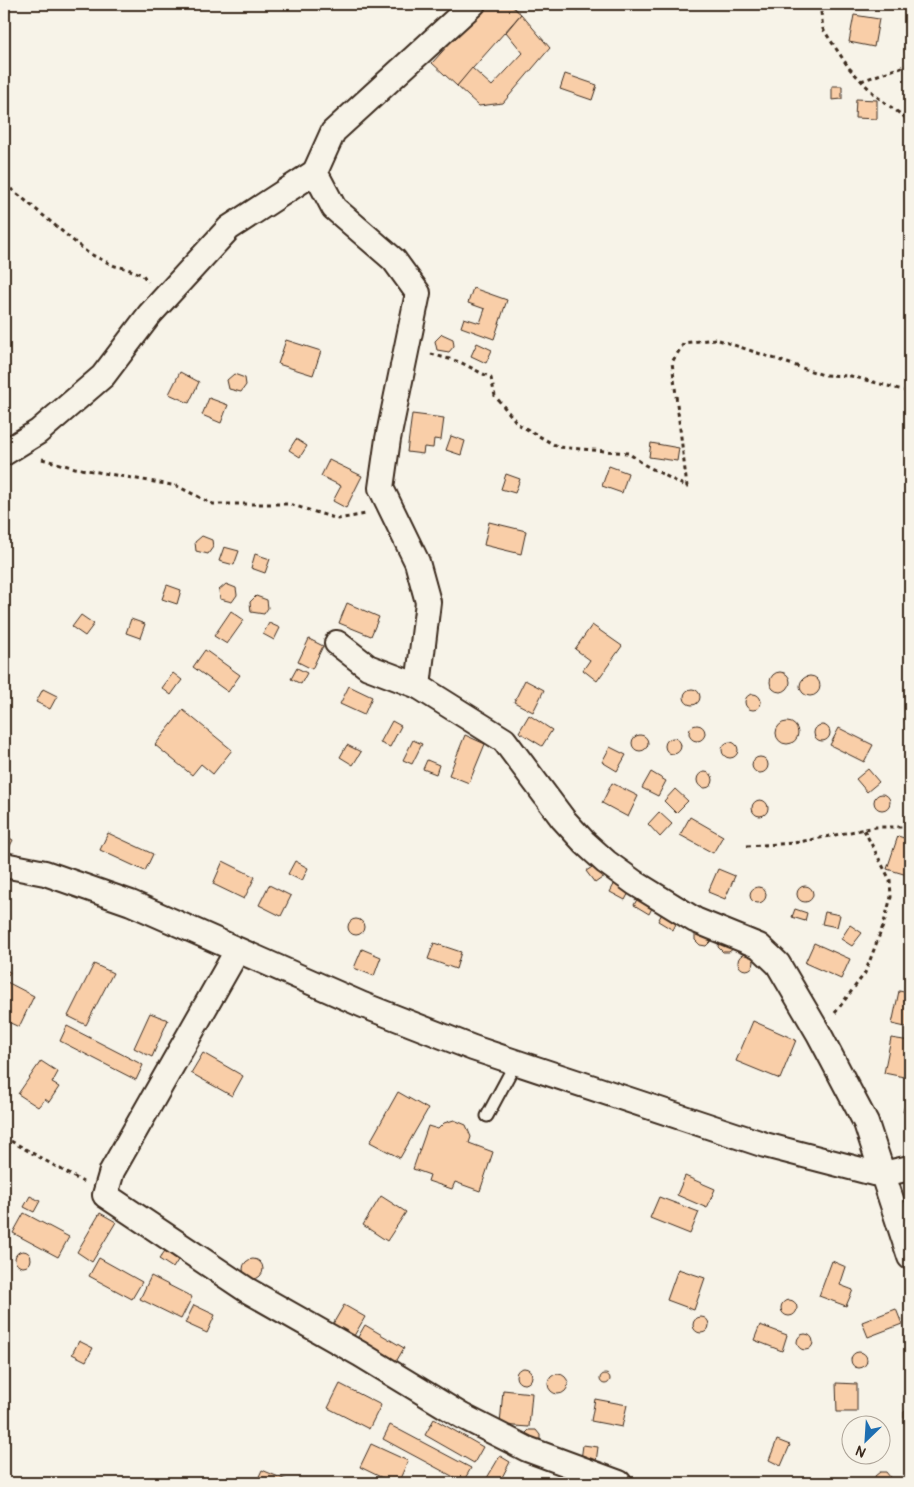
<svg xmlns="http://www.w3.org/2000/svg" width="914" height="1487" viewBox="0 0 914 1487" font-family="Pangolin,sans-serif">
<rect width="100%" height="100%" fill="#f7f3e8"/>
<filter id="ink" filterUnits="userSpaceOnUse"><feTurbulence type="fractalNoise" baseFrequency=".02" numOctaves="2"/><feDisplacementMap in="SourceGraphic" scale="10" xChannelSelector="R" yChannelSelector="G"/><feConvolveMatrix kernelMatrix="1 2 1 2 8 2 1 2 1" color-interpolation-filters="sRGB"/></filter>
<g filter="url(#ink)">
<g fill="#f9cea8" stroke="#3b2a1e">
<polygon points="485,4 509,4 521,14 457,86 432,63"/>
<polygon points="521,14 550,48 503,103 479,106 457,86 472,68 492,86 523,53 506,32"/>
<polygon points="854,15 879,19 874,47 849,42"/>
<polygon points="565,74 597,85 592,100 560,89"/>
<polygon points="832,86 842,86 842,99 832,100"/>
<polygon points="856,99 877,100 877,119 855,118"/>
<polygon points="473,288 507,300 494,339 461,327 464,318 480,323 485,309 468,303"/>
<polygon points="442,334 453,339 454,346 449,352 437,350 435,341"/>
<polygon points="286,340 321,351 313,375 278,364"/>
<polygon points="477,343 492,350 486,363 471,356"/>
<polygon points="180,372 199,382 189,403 169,394"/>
<polygon points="234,374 245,378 246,385 241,392 229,389 227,380"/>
<polygon points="209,398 228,405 221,423 202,415"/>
<polygon points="412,414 444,418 441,440 434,439 433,448 424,447 423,454 407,452"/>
<polygon points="451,436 465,441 461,455 446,450"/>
<polygon points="296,439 307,446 300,457 289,450"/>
<polygon points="651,443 679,448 677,461 649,457"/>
<polygon points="329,460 362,476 346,508 333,501 341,486 321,476"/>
<polygon points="609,466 628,473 622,493 602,486"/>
<polygon points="506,474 520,479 515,493 501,489"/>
<polygon points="489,522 526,531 521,554 484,545"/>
<polygon points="202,536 212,540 213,547 208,554 196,551 195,542"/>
<polygon points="224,547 239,551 234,565 219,561"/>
<polygon points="255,554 270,559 265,573 251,568"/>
<polygon points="226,584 236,588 237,595 232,602 220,599 219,590"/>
<polygon points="167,585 181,590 177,604 162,599"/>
<polygon points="256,596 267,600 268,608 264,614 251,612 250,602"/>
<polygon points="347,603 379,617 371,636 339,623"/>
<polygon points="231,611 244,620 227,644 214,636"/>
<polygon points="81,615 94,624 85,636 72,627"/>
<polygon points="131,619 145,624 140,638 126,633"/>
<polygon points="269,623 280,628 274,640 263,634"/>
<polygon points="592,625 622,646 597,681 583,670 590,660 575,649"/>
<polygon points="309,639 323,646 312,669 298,662"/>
<polygon points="205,650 240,675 228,692 193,667"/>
<polygon points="297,668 307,673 301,684 291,679"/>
<circle cx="780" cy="682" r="10"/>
<polygon points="173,673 182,680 171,695 162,688"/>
<circle cx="810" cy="686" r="10"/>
<polygon points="525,680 544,690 533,712 514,702"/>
<polygon points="349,686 372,697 364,715 340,704"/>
<circle cx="692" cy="697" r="8"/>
<polygon points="43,689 57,696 50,709 36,702"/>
<circle cx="753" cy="702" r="8"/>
<polygon points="183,710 232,750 213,774 201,764 192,775 155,745"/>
<polygon points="529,715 552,730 542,746 519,732"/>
<polygon points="392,721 401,726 390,747 380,743"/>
<circle cx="787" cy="733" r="11"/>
<circle cx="697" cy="733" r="8"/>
<circle cx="822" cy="733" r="8"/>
<polygon points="839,728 873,745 864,762 830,745"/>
<circle cx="640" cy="743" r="8"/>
<polygon points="465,735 485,744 469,783 449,775"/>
<circle cx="673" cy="746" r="8"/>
<polygon points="413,740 422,744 412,764 403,760"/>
<circle cx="730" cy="750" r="8"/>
<polygon points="347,745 361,752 353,765 340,757"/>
<polygon points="610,747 626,755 617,771 602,762"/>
<circle cx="760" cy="765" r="8"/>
<polygon points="427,760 439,765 436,774 423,769"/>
<polygon points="868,769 879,782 867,792 856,779"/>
<circle cx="705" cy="780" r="8"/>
<polygon points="651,772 666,781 658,796 642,788"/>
<polygon points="612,783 638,796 628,817 602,803"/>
<polygon points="675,789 688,801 676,813 664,801"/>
<circle cx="882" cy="802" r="8"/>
<circle cx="760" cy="808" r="8"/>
<polygon points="659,812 672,824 660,837 648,824"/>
<polygon points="690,817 723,836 713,853 680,835"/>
<polygon points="108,833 153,854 145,871 100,850"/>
<polygon points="4,835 13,840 8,850 4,848"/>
<polygon points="898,836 910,840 910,870 908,869 907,875 887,869"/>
<polygon points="223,861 255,877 244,899 213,884"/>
<polygon points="295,861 308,868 302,881 288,874"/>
<polygon points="600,862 609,873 595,883 586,871"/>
<polygon points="718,869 735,876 725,899 708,892"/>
<polygon points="618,877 633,885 625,900 610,892"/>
<polygon points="269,885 291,896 281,916 259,905"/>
<circle cx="805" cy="894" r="8"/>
<circle cx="758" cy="895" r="8"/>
<polygon points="642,890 657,898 649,914 634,905"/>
<polygon points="666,906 681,914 673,930 658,921"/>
<polygon points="795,909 807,913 805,921 792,917"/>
<polygon points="825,912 840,915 837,927 822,924"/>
<circle cx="356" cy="927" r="8"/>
<polygon points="850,925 862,933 852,946 841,939"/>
<polygon points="700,929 712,935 711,941 706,946 700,945 695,940 695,934"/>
<polygon points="719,941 734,948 729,952 723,952 718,947"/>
<polygon points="434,943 461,952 456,969 428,959"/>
<polygon points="814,943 850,959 841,979 805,963"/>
<polygon points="362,949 381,957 374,976 354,968"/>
<circle cx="746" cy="962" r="8"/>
<polygon points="94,964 113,973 86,1025 68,1016"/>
<polygon points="4,969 10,972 5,981 34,996 19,1027 4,1020"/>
<polygon points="899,991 910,993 910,1028 892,1024"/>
<polygon points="150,1013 168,1020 152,1057 134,1048"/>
<polygon points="753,1021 796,1040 780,1079 736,1061"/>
<polygon points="67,1026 143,1065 136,1080 60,1041"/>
<polygon points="891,1038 910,1041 904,1077 884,1073"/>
<polygon points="203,1053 243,1076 232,1096 191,1073"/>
<polygon points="41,1061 58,1072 52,1083 59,1087 49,1102 45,1099 38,1107 18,1094"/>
<polygon points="910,1086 910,1114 903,1112"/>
<polygon points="398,1092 428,1109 400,1158 370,1142"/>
<polygon points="454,1120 466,1125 471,1137 469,1143 493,1152 480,1191 455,1182 452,1189 428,1181 430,1175 413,1169 428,1126 438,1129 444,1123"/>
<polygon points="685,1176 715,1189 707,1208 677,1195"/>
<polygon points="30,1196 40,1201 34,1212 24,1207"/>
<polygon points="381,1196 406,1212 387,1241 363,1225"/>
<polygon points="659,1197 699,1212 690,1234 650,1218"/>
<polygon points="24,1213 69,1237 58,1257 13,1233"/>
<polygon points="100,1213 116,1222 92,1262 77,1252"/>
<polygon points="165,1251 178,1260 173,1268 159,1259"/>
<circle cx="23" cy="1259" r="8"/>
<polygon points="99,1258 142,1282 132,1299 89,1276"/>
<circle cx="253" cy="1269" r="10"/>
<polygon points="832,1261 846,1267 840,1285 853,1290 846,1306 819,1296"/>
<polygon points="678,1269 705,1278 694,1310 667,1300"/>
<polygon points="151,1276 192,1297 181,1319 140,1299"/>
<circle cx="789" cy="1308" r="8"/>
<polygon points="194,1305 215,1315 207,1333 185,1323"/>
<polygon points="344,1305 365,1317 351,1341 330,1329"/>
<polygon points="896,1309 902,1324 868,1337 862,1322"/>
<circle cx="701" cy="1325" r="8"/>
<polygon points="365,1325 404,1348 393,1367 354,1344"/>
<polygon points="760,1325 787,1335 782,1351 754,1340"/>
<circle cx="805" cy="1342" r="8"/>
<polygon points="79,1341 93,1348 86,1361 72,1354"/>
<circle cx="859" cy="1360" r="8"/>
<circle cx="524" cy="1376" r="8"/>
<circle cx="605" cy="1379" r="5"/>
<circle cx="558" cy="1384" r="10"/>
<polygon points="836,1383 857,1384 857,1412 837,1412"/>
<polygon points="340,1384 381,1405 369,1429 328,1408"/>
<polygon points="503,1390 532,1393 529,1427 500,1425"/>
<polygon points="595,1399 627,1405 622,1427 591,1421"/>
<polygon points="909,1408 910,1408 910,1423 904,1418 904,1412"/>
<polygon points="434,1419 483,1447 474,1463 425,1435"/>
<polygon points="390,1425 471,1468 463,1482 383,1439"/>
<polygon points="529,1430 536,1430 540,1435 540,1442 524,1435"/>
<polygon points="777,1440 790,1445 781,1466 769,1460"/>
<polygon points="371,1444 408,1461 398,1483 393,1483 360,1467"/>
<polygon points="583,1445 598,1447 596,1462 581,1460"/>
<polygon points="500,1456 510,1462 499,1483 484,1483"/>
<polygon points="262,1470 293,1483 256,1483"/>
<polygon points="880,1472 886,1472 890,1477 890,1483 876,1483 875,1476"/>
</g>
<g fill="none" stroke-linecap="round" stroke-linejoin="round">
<defs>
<polyline id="lane" points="487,1116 516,1062"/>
<g id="street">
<polyline points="4,453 38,432 103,376 150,314 229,228 315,172"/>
<polyline points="337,643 368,667 418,686 504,740 563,819 585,843 606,862 635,883 695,920 759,946 778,964 819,1034 866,1123 910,1257"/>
<polyline points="418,686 428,602 417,562 381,488 388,439 418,293 394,260 334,208 315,172 333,132 473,4"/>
<polyline points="4,865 45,873 131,903 363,1005 473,1048 765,1145 873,1173 883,1174 910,1168"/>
<polyline points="237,951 112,1171 105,1195 247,1290 360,1354 462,1416 527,1449 619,1483"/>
</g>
</defs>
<use href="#lane" stroke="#3b2a1e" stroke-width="15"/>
<use href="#street" stroke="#3b2a1e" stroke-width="28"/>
<g stroke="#3b2a1e" stroke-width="3" stroke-dasharray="4 4" stroke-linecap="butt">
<polyline points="820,4 823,29 849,68 876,96 910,121"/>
<polyline points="861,81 910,64"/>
<polyline points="4,185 14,191 88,253 115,266 125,268 143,275 148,282"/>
<polyline points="431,354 460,362 491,378 495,396 518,424 558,447 628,453 645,465 687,487 672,362 684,343 716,339 823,375 851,376 910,392"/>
<polyline points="42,459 75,468 177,486 213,504 289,504 338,519 366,514"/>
<polyline points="747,846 794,843 876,827 910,827"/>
<polyline points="835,1013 865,973 883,926 891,897 890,880 864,830"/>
<polyline points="4,1137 83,1182"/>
</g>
<use href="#lane" stroke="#f7f3e8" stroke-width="11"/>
<use href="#street" stroke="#f7f3e8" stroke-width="24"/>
</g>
</g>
<rect width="914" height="1487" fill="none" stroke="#f7f3e8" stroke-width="20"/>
<rect x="10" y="10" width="894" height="1467" fill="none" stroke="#3b2a1e" stroke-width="2" filter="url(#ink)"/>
<g transform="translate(866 1440) rotate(205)"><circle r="24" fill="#f7f3e8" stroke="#aca397"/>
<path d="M0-4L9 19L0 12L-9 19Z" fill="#1f6fb2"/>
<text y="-8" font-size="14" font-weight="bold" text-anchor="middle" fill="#3b2a1e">N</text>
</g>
</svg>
